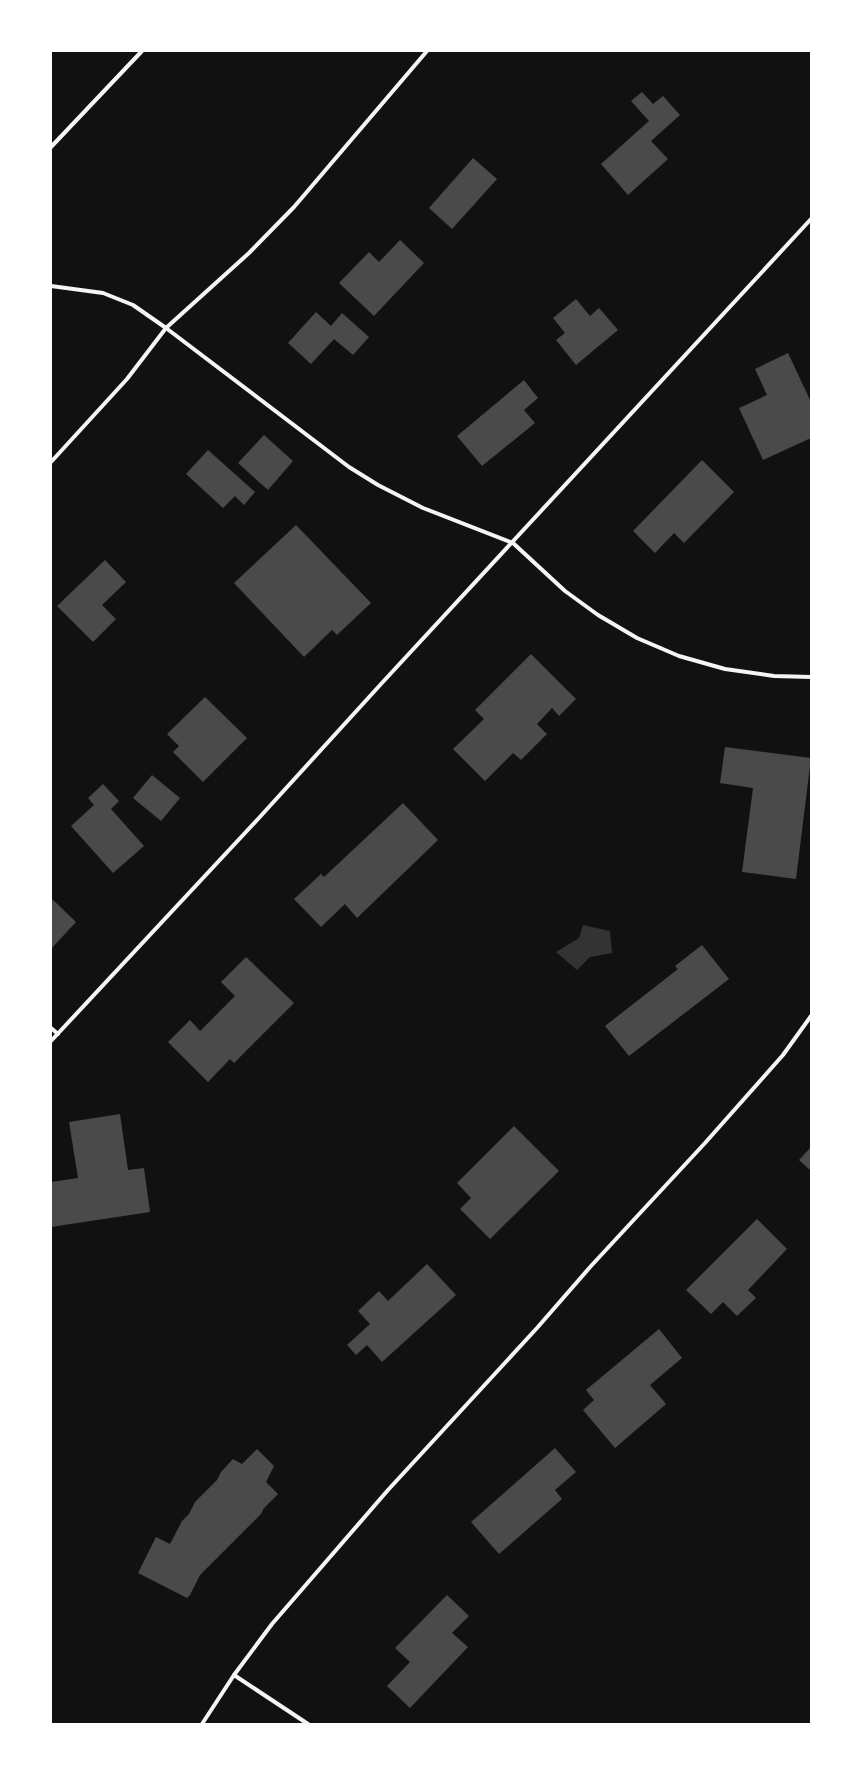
<svg xmlns="http://www.w3.org/2000/svg" width="862" height="1775" viewBox="0 0 862 1775" font-family="Commissioner,sans-serif">
<rect width="100%" height="100%" fill="#111"/>
<polygon fill="#333" points="583,925 610,931 612,953 590,957 577,970 556,952 579,938"/>
<g fill="#4a4a4a">
<polygon points="642,92 653,104 663,96 680,115 651,141 668,159 628,195 601,164 649,121 631,101"/>
<polygon points="473,158 497,179 452,229 429,208"/>
<polygon points="400,240 424,263 374,316 339,283 369,252 379,262"/>
<polygon points="576,299 590,316 599,308 618,330 576,365 556,340 565,333 553,318"/>
<polygon points="316,312 331,326 342,313 369,337 353,355 334,339 311,364 288,343"/>
<polygon points="788,353 811,402 811,438 763,460 739,408 767,395 755,369"/>
<polygon points="524,380 538,398 524,410 535,423 482,466 457,436"/>
<polygon points="264,435 293,461 268,490 238,463"/>
<polygon points="208,450 255,492 244,505 235,496 223,508 186,474"/>
<polygon points="702,460 734,492 684,543 674,533 655,553 633,531"/>
<polygon points="296,525 371,603 337,635 332,630 304,657 234,583"/>
<polygon points="105,560 126,582 102,605 116,619 93,642 57,606"/>
<polygon points="531,654 576,699 559,716 552,708 537,724 547,734 521,760 513,753 485,781 453,749 484,719 475,710"/>
<polygon points="205,697 247,738 203,782 173,752 179,746 167,734"/>
<polygon points="725,747 811,758 796,879 742,872 753,788 720,783"/>
<polygon points="152,775 180,798 161,821 133,798"/>
<polygon points="103,784 119,801 111,809 144,846 113,873 71,826 94,805 88,798"/>
<polygon points="403,803 438,840 357,918 345,904 321,927 294,899 321,874 324,877"/>
<polygon points="51,898 76,922 51,949"/>
<polygon points="702,945 729,979 629,1056 605,1026 678,969 675,966"/>
<polygon points="246,957 294,1003 234,1063 230,1059 208,1082 168,1042 190,1020 200,1031 235,996 221,982"/>
<polygon points="120,1114 128,1170 144,1168 150,1212 51,1227 51,1182 78,1178 69,1122"/>
<polygon points="514,1126 559,1171 490,1239 460,1209 471,1198 457,1183"/>
<polygon points="811,1147 811,1171 799,1160"/>
<polygon points="757,1219 787,1249 748,1290 756,1298 737,1316 723,1302 711,1314 686,1290"/>
<polygon points="427,1264 456,1295 382,1362 367,1345 356,1355 347,1345 370,1324 358,1311 379,1291 388,1301"/>
<polygon points="659,1329 682,1358 650,1385 666,1404 615,1448 583,1410 594,1400 586,1390"/>
<polygon points="555,1448 576,1472 555,1490 562,1499 499,1554 471,1522"/>
<polygon points="257,1449 274,1466 266,1482 278,1494 264,1508 261,1514 200,1575 190,1595 187,1598 138,1573 156,1537 170,1544 182,1521 189,1514 195,1502 217,1480 221,1472 233,1459 242,1464"/>
<polygon points="447,1595 469,1616 452,1633 468,1647 410,1708 387,1686 410,1662 395,1648"/>
</g>
<g fill="none" stroke-linecap="round" stroke-linejoin="round">
<g stroke="#f5f5f5" stroke-width="4">
<polyline points="51,147 142,51"/>
<polyline points="51,286 103,293 133,305 166,328 349,467 378,485 423,508 513,543 565,591 598,615 637,638 679,656 725,669 774,676 811,677"/>
<polyline points="51,462 127,379 166,328 249,253 294,207 427,51"/>
<polyline points="51,1028 58,1034"/>
<polyline points="51,1041 258,819 381,684 811,219"/>
<polyline points="234,1675 308,1724"/>
<polyline points="202,1724 234,1675 272,1624 388,1490 537,1328 591,1266 705,1143 783,1055 811,1016"/>
</g>
</g>
<rect width="862" height="1775" fill="none" stroke="#ffffff" stroke-width="104"/>
</svg>
